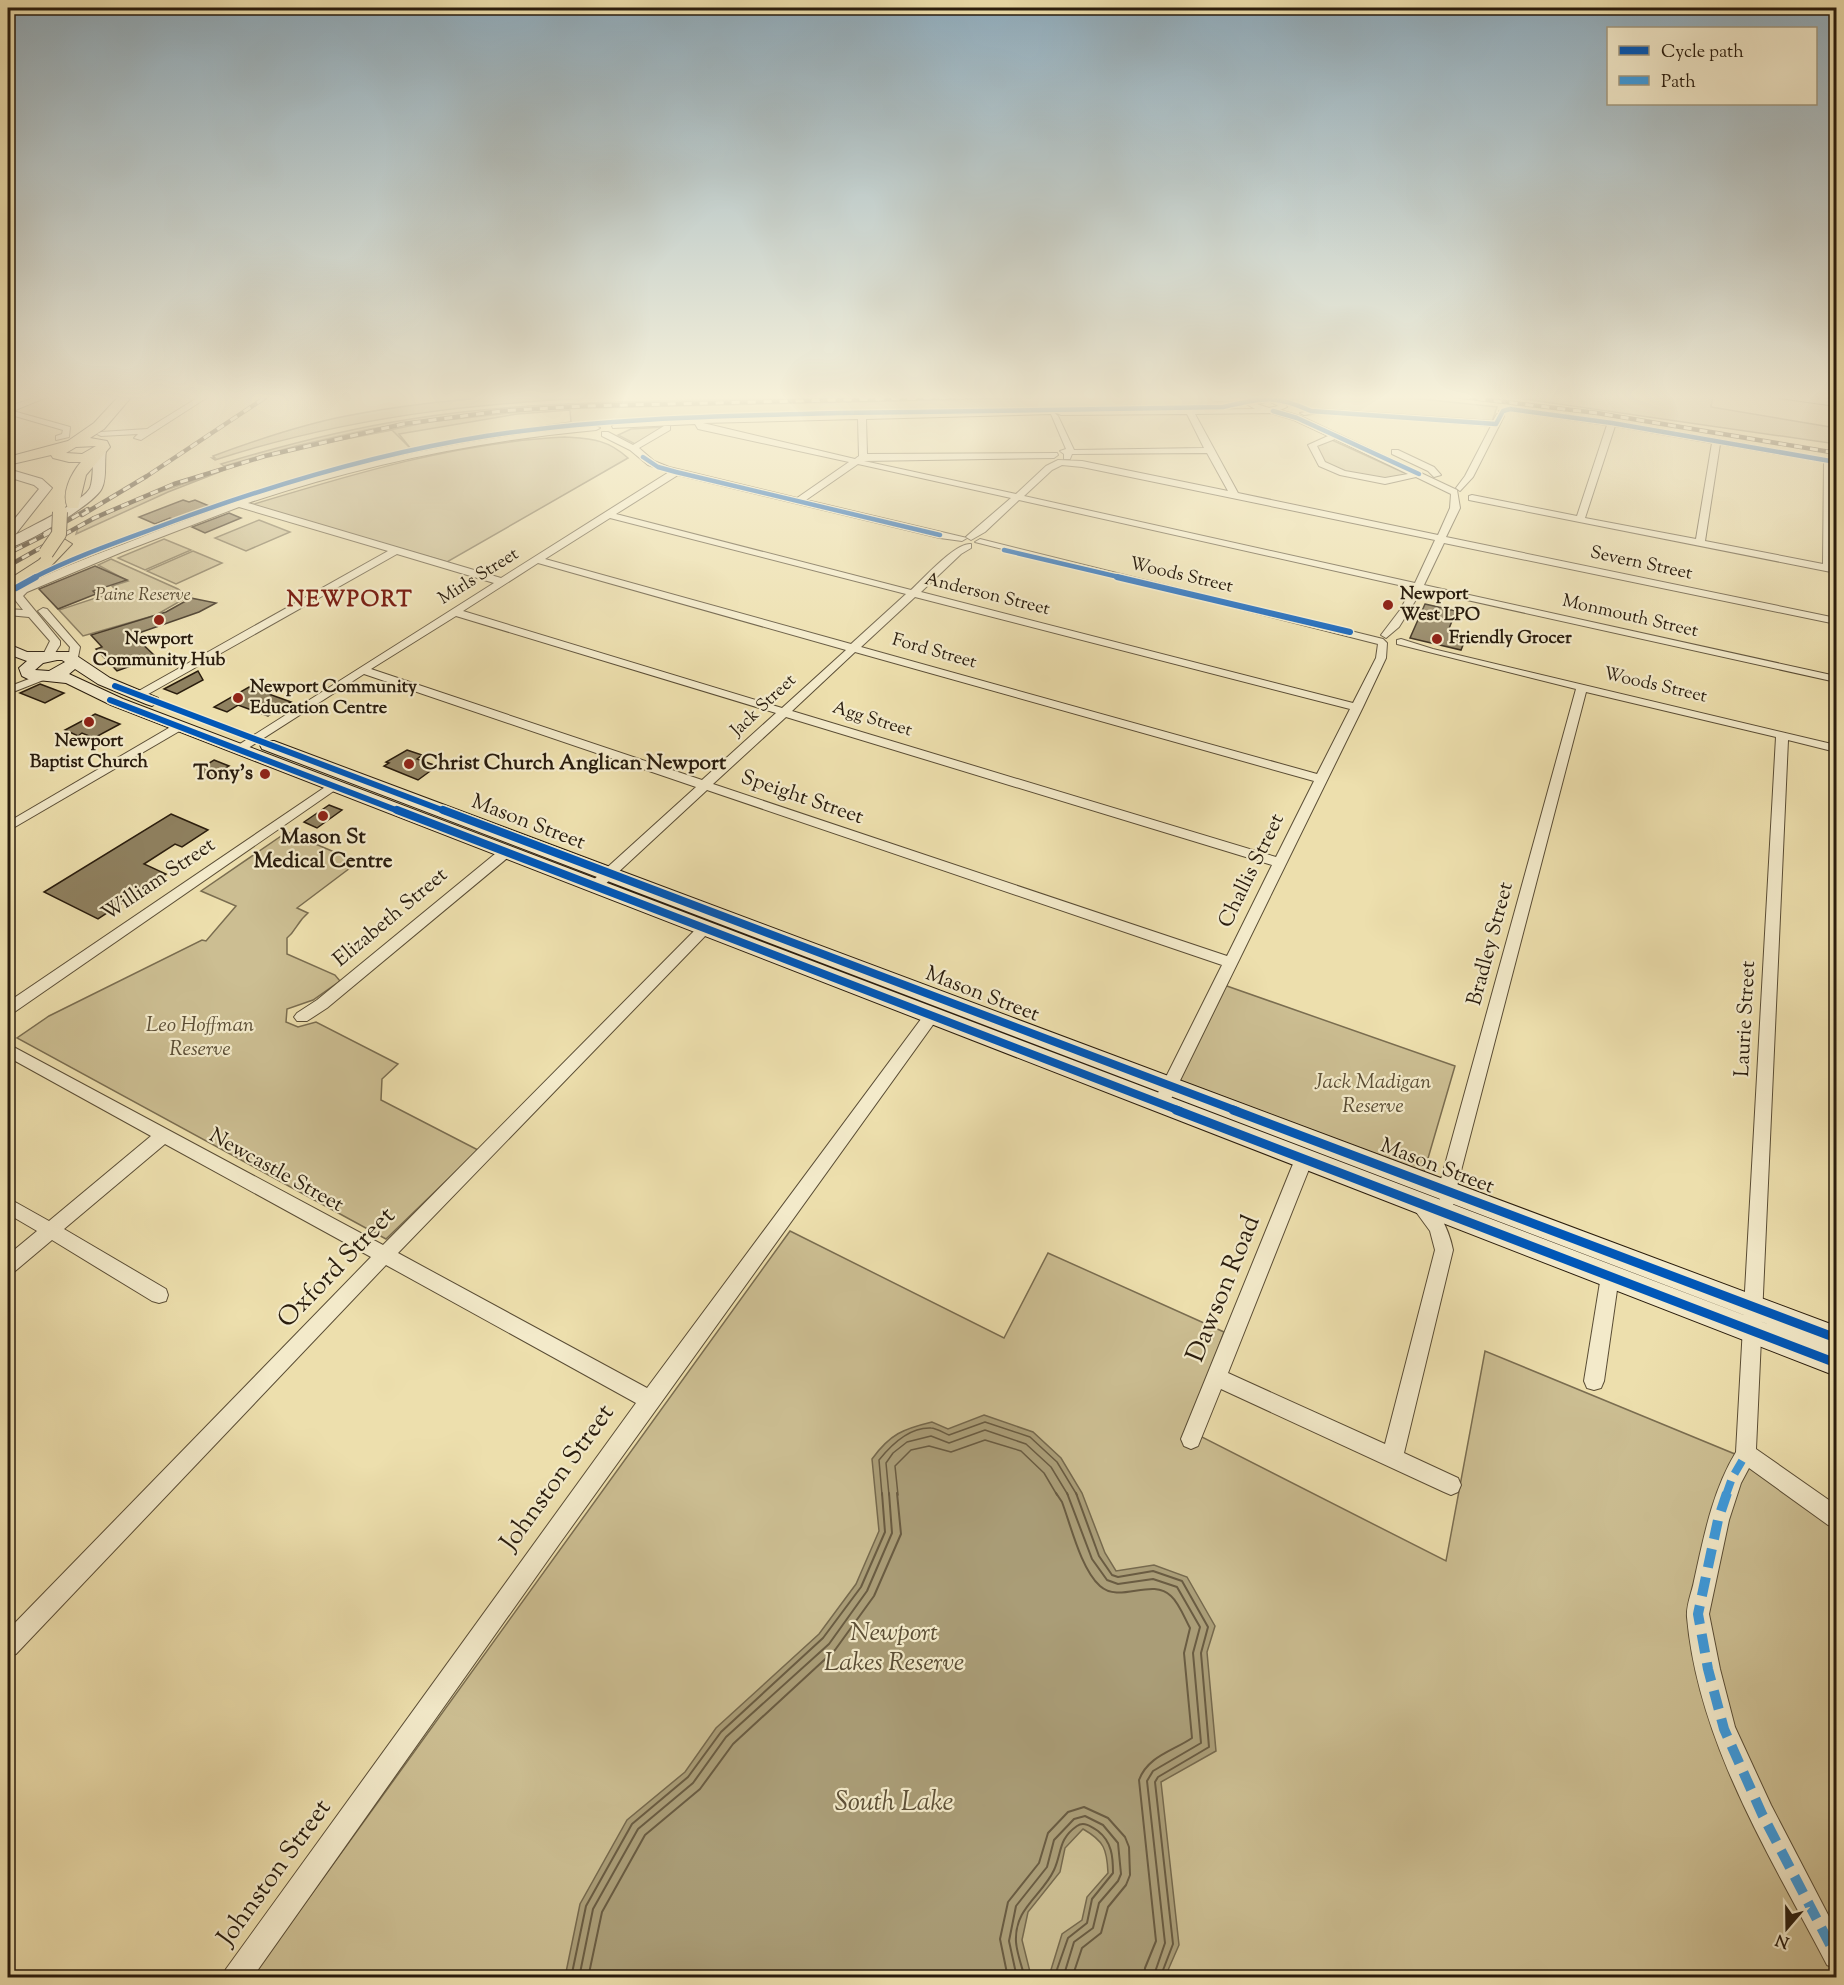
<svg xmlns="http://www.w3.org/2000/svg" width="1844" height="1985" viewBox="0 0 1844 1985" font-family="'Sorts Mill Goudy',serif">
<rect width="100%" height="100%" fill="#eddfad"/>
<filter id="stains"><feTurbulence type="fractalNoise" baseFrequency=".00333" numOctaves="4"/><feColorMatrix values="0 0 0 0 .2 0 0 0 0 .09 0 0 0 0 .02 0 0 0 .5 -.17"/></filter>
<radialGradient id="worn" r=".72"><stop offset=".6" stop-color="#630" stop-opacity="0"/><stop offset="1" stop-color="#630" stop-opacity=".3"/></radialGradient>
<g fill="#ccbe92" stroke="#7a6d50" stroke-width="1.5">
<path d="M511,395H669C512,399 365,411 215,460L212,458H215L213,456C256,440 300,425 346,416C400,405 456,400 511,395Z"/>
<path d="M966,395L992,397L596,404L504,410L370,429L296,446L224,466L221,464C284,445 347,429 411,419C511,403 611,402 711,400C796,399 881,397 966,395Z"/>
<polygon points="1157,395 1208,395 1213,402 1243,401 1221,407 703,416 604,422 503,434 502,432 571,422 570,410 517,414 399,434 411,449 392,430 295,449 429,422 545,409"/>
<polygon points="1330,395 1402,397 1497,407 1492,422 1309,409 1287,400"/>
<polygon points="1497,395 1713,395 1711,407 1836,428 1836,444"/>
<polygon points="663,427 635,444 618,435 631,429"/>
<path d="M565,437C592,439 607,439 628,458L447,562L251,505C353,474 458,442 565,437Z"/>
<path d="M1332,440L1409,475C1386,482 1348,478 1327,464C1322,461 1319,454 1315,449L1317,445Z"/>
<polygon points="227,469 168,492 76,534 78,528 136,500"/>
<polygon points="259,520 290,532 246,551 215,538"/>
<polygon points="164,539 191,550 145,570 118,558"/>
<polygon points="193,551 222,563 176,584 147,571"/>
<polygon points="111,559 178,589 182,592 191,595 156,615 83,636 59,610 117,591 112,586 128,581 98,565"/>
<path d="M287,832L358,862L297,908L308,913C296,923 297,930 287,938V954L335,975L340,981L313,1000L287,1009L286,1022L298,1027L316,1022L398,1064L382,1079L381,1100L478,1150L386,1239L17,1038L49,1016L202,940L206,941L236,906L201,891Z"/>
<polygon points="1224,985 1455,1066 1424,1172 1176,1079"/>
<polygon points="790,1231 1004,1338 1048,1253 1224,1332 1188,1430 1446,1561 1485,1351 1747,1459 1836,1523 1836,1977 251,1978"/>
</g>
<path fill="#aa9d77" stroke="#76694d" stroke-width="1.5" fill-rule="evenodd" d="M984,1415L1033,1432L1061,1458L1082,1493L1105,1553L1116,1571L1154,1565L1187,1577L1215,1626L1207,1652L1216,1751L1161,1782L1179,1945L1165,1977H565L580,1904L627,1820L685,1772L716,1728L819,1634L856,1584L879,1531L872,1459C890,1434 903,1429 932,1422L948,1429ZM1083,1829C1104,1841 1107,1849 1108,1873L1087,1897L1082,1920L1062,1934L1050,1973L1031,1976L1022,1940L1028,1912L1060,1872L1065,1848Z"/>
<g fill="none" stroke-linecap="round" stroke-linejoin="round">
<g stroke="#6a5c42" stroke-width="1.5">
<path d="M882,1495L879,1460C891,1445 910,1427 931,1428C936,1428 944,1433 949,1435L985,1422L1030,1437L1057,1462L1077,1495"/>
<polyline points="889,1495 886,1463 893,1453 907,1442 931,1436 949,1443 985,1430 1026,1444 1051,1467 1068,1495"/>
<polyline points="898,1495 895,1466 911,1450 929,1446 951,1452 985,1440 1021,1451 1044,1473 1057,1495"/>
</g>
<g stroke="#6a5c42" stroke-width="2">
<path d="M1056,1493L1062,1502C1071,1526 1081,1569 1100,1586C1120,1604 1152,1577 1171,1596C1179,1603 1185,1619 1190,1628L1184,1653L1192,1738C1173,1751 1148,1756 1139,1780L1156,1941L1145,1968L1144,1978"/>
<polyline points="1067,1493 1092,1559 1107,1580 1118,1584 1153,1579 1177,1587 1200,1627 1193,1653 1201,1743 1153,1771 1147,1781 1165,1943 1153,1978"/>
<polyline points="1076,1493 1099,1556 1112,1575 1118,1577 1153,1571 1182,1581 1208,1627 1201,1653 1209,1747 1158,1777 1155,1782 1173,1944 1160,1978"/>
<polyline points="571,1978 586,1906 632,1824 688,1777 721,1732 823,1638 861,1587 885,1532 882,1493"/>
<polyline points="579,1978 593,1909 638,1829 693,1783 726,1737 829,1644 867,1591 892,1533 889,1493"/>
<polyline points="588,1978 602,1912 645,1835 700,1789 733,1744 835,1650 874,1596 901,1534 897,1493"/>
<polyline points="1008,1978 1000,1939 1008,1902 1039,1863 1048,1833 1068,1812 1084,1807 1108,1818 1125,1837 1129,1847 1130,1875 1126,1885 1108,1907 1101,1933 1082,1948 1072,1978"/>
<polyline points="1017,1978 1009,1941 1016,1906 1047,1867 1054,1840 1074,1819 1085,1816 1103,1825 1118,1843 1121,1874 1118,1881 1099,1903 1093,1928 1074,1942 1063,1978"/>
<path d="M1025,1978C1022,1967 1017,1954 1016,1942C1014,1908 1042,1896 1054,1870C1062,1853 1058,1839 1077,1826C1084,1821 1092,1827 1098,1831C1112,1842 1113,1857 1113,1873L1092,1899L1087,1923L1068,1938L1054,1978"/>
</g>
</g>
<g fill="#8f8160" stroke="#291c0d" stroke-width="1.5">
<polygon points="183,500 189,502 195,500 214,508 178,521 170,518 155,524 139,517"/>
<polygon points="229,513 241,518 205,533 192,527"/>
<polygon points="95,566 127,580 93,591 96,594 58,609 39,589"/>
<polygon points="191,598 216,603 199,612 133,635 156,657 117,671 96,649 102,647 91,635 166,612"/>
<polygon points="1425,604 1456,611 1448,631 1467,635 1461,650 1410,638"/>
<polygon points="198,671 203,680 177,694 164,689"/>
<polygon points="40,684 64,693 45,703 20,693"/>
<polygon points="249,687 291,702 268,716 238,705 227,712 214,707"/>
<polygon points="95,714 120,724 94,738 82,733 78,736 65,730"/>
<polygon points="407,750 422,755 417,759 437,766 418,780 384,766 389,763 386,762"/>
<polygon points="214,760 229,766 212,776 198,770"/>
<polygon points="329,805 342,810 317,828 304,822"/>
<polygon points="171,814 208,830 182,847 175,844 144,864 166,874 98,919 44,892"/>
</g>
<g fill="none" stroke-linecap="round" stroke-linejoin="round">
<defs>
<g id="street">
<polygon points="41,395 52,395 13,411 70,427 69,437 56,440 56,436 62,434 63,430 8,414 8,407"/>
<polygon points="202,395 211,395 141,440 134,438 138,434 101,436 97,434 101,432 147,429"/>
<path d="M1269,397L1283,400L1287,407L1280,410L1300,416L1457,490L1460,508L1446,537L1836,618V624L1444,543L1424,585L1836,676V682L1422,590L1399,627L1386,638L1381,635L1400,610L1412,588L1019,500L985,532L971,540L966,537L968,535L1011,498L858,464L806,500L967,538L962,541L940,538L678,475L616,514L911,590C924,578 956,542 971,544V548L961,554L921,592L1353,703L1376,658L1378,644L975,542L980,539L1383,639L1387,643L1386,658L1363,707L1169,1103L1167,1108L1161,1109L1155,1108L1153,1103L1222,965L707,790L600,889H590L588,886L590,883L696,787L364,674L242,752L238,753L232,749L494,583L397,554L143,697H135V693L388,551L239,507L122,552L27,592L23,596L60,641V645L51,659L47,660L42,657L50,641L29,617L8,615V609L23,610L12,596L19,588C57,569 98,554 137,539C289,478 432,440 596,426L600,428L596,430C477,441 362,465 248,503L501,578L669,472L648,465L630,450L602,436V432H608L633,445L664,426H670V430L639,448L654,461L669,467L797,498L849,462L698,429L695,424L613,428L612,426L616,424L698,419L1051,410L1058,416L1074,450L1204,448L1187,414L1061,415L1057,413L1061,411L1255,409L1248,405L1254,398ZM1269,401L1278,406L1269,408L1257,404ZM1271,413L1294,420L1328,436L1308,445L1319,466L1340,475L1385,484L1416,477L1451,494L1450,508L1438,535L1238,493L1195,414ZM1051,414L1066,449L1060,451L1064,454V459H1070L1072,454L1207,453L1228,491L1082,461L1058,460L1046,466L1016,494L864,461L1054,458L1058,455L1057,453L867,454L866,419ZM858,419L859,456L855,459L703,423ZM1335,439L1408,474L1385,478L1345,471L1325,462L1317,446ZM1062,465L1082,467L1435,540L1415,583L1024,496L1052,470ZM610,518L906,594L851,644L545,559ZM538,563L846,650L782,708L463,611ZM915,597L1350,709L1317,774L861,647ZM456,616L776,713L702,780L371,669ZM855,652L1314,781L1276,857L792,711ZM786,717L1272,865L1227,956L713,784Z"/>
<path d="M1510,407L1612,421L1836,460V464H1832L1833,566L1836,567V573L1469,500V496L1472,495L1577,516L1607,425L1510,411L1503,413L1499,411ZM1615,426L1712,443L1696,539L1585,518ZM1720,444L1824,462L1823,564L1705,541Z"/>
<polygon points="1320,409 1493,421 1497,414 1504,416 1473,477 1460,491 1456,488 1465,476 1491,426 1320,413 1304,415 1300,413"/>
<polygon points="1392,450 1398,450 1434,467 1441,475 1434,477 1428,471 1392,454"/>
<polygon points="43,608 47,609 80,647 77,662 69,662 68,660 70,647 38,611"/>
<path d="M1401,639L1433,649L1836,745V752L1788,740L1756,1449L1836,1505V1527L1828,1525L1749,1468L1741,1483L1729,1520L1709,1614L1720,1669L1735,1727L1771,1805L1836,1930V1969L1827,1965C1770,1856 1698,1742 1687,1617C1686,1605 1692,1592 1694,1581C1704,1536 1712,1492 1736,1452L1776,737L1586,692L1456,1190L1453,1205L1447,1207L1441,1205L1438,1190L1576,689L1397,644V640Z"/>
<polygon points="42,674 48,677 46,679 8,694 8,687"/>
<polygon points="179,722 185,726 183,729 8,831 8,822"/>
<polygon points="334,781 338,782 340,785 338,788 13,1013 8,1014 8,1002"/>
<polygon points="506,848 511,849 513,852 511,855 327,1008 307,1021 297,1021 294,1017 297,1013 317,1000 501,849"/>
<polygon points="705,923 710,925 712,928 710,931 398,1253 647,1388 927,1011 937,1011 940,1015 560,1543 252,1978 222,1978 226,1969 636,1403 386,1265 16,1654 8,1657 8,1630 371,1257 165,1144 64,1229 166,1289 168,1295 166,1301 159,1303 152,1301 52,1240 14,1272 8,1274 8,1255 37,1231 8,1214 8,1198 49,1221 151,1136 8,1057 8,1044 383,1245 700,925"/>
<path d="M1304,1152L1310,1154L1313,1159L1228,1373L1385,1444L1435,1250L1430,1231L1411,1205L1414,1200C1435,1192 1450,1234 1453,1250L1404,1453L1458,1478L1461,1485L1458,1492L1451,1495L1444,1492L1221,1389L1198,1446L1191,1449L1184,1446L1181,1439L1295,1159L1298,1154Z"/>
<polygon points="1610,1268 1617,1270 1619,1276 1604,1381 1601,1388 1594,1390 1587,1388 1584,1381 1601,1276 1603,1270"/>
</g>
<g id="secondary">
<polygon points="1774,395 1803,395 1836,400 1836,406 1779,398"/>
<path d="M100,447L106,451C104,462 107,478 102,488C95,504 25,545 8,548V527L39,489L34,485L8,477V469L42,479L52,488L15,535C30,527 83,502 90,488C94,478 92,462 94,451Z"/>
<path d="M8,644L27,652H71L110,678L158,698L160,701L152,706L146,704L98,684L75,669L69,674L123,699L1812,1341L262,749L260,745L262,741H274L1836,1326V1376L111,705L66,683L28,679L22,676L19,668L27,661L8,654ZM57,660H62L65,662L49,671L35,670L43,663Z"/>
</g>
<g id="primary">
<path d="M120,395H133L104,429L90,438L107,441L110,447L86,475L78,508H68C61,493 71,474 81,462H69L53,458L51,455L8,465V457L68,441L94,423ZM96,446L82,454L66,453L76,447Z"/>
<polygon points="64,539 72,544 51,566 14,590 8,592 8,580 39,560 59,541"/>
</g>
</defs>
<use href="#street" stroke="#5a4d35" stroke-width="2"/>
<use href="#secondary" stroke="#291c0d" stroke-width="2"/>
<use href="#primary" stroke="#291c0d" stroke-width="2"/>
<use href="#street" fill="#f3eaca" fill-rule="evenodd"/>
<use href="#secondary" fill="#f3eaca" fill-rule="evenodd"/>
<use href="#primary" fill="#eddfad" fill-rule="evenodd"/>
<defs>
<g id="rail">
<polyline points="1446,395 1597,413 1836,453"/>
<polyline points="82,515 147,476 269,395"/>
<polyline points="44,534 88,509"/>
<polyline points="15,550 53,531"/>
<polyline points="8,566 94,518 174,484 265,456 403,424 501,411 583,406 1057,395"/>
</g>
</defs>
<use href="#rail" stroke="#291c0d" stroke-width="4.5"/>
<use href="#rail" stroke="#f3eaca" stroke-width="3" stroke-dasharray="8" stroke-linecap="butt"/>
<defs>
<polyline id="primary-bridge" points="46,553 59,534 60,512"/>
</defs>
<use href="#primary-bridge" stroke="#291c0d" stroke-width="16" stroke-linecap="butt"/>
<use href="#primary-bridge" stroke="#eddfad" stroke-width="14"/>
<polyline stroke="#3d9bde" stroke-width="8" stroke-dasharray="15 8" stroke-linecap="butt" points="1726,1495 1732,1478 1746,1454"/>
<polyline stroke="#3d9bde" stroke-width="10" stroke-dasharray="19 10" stroke-linecap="butt" points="1727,1493 1718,1520 1698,1614 1708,1669 1724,1729 1762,1814 1836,1956"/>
<defs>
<g id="cycleway-far3">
<polyline points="1273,411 1297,418 1419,474"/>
<polyline points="643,457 658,467 676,472 940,535"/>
<polyline points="1004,550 1123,578"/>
<path d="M33,578C78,555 127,539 174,521C275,484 379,453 486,436C603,418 721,416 839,413C967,411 1095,410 1223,407C1263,398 1273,394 1311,411L1496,424L1503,411L1510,409L1612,423L1836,462"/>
</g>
<g id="cycleway-far2">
<polyline points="1117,577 1350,632"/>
<polyline points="16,588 36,577"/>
<polyline points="115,686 447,812"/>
<polyline points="110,700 401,812"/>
</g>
<g id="cycleway-far1">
<polyline points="397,810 1180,1111"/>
<polyline points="443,810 1237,1111"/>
</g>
<g id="cycleway">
<polyline points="1176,1110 1836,1363"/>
<polyline points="1233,1110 1836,1338"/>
</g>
</defs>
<use href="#cycleway-far3" stroke="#f3eaca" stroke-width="7"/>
<use href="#cycleway-far2" stroke="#f3eaca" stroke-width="9"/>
<use href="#cycleway-far1" stroke="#f3eaca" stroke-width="11"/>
<use href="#cycleway" stroke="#f3eaca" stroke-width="13"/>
<use href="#cycleway-far3" stroke="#0057b8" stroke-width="4.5"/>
<use href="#cycleway-far2" stroke="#0057b8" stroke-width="6"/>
<use href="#cycleway-far1" stroke="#0057b8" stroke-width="8"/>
<use href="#cycleway" stroke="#0057b8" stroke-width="9"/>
</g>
<linearGradient id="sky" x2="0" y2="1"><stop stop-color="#8fabbb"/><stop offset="0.59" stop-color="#f7f1da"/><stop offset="1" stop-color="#f7f1da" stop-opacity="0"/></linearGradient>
<rect width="1844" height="673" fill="url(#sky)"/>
<g fill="#8f2418" stroke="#f3eaca" stroke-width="2">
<circle cx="1388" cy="605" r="6"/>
<circle cx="159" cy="620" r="6"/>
<circle cx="1437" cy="639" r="6"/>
<circle cx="238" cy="698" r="6"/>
<circle cx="89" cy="722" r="6"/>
<circle cx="409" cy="764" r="6"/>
<circle cx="265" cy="774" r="6"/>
<circle cx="323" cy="816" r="6"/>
</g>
<g text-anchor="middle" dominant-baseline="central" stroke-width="4.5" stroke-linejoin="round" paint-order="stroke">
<g font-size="18" fill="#291c0d" stroke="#f3eaca">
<text transform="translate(1641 564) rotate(12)">Severn Street</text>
<text transform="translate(1181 576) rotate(13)">Woods Street</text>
<text transform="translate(479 577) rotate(-32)">Mirls Street</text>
<text transform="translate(987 595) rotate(14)">Anderson Street</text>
<text transform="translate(1630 617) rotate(13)">Monmouth Street</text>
<text transform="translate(934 652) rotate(16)">Ford Street</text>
<text transform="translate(1655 686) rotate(13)">Woods Street</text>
<text transform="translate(764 706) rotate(-43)">Jack Street</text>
<text transform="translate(872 720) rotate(17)">Agg Street</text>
</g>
<g font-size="18" font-weight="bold" fill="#291c0d" stroke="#f3eaca" text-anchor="start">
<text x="1400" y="595">Newport<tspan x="1400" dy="21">West LPO</tspan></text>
<text x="1449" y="639">Friendly Grocer</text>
<text x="159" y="640" text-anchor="middle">Newport<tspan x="159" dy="21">Community Hub</tspan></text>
<text x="250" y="688">Newport Community<tspan x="250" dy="21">Education Centre</tspan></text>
<text x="89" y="742" text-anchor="middle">Newport<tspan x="89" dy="21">Baptist Church</tspan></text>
</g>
<g font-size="18" font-style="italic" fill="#5a4d35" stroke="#f3eaca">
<text x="143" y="596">Paine Reserve</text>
</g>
<g font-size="21" font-weight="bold" fill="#291c0d" stroke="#f3eaca" text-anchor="start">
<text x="421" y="764">Christ Church Anglican Newport</text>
<text x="253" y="774" text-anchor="end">Tony's</text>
<text x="323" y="838" text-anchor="middle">Mason St<tspan x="323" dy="24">Medical Centre</tspan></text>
</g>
<g font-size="21" fill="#291c0d" stroke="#f3eaca">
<text transform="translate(802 798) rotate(19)">Speight Street</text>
<text transform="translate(528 823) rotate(21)">Mason Street</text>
<text transform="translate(1252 871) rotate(-64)">Challis Street</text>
<text transform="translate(159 880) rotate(-34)">William Street</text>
<text transform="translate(391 918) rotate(-40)">Elizabeth Street</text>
<text transform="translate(1491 944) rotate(-75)">Bradley Street</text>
<text transform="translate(982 995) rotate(21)">Mason Street</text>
<text transform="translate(1746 1019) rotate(-87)">Laurie Street</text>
<text transform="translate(1437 1167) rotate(21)">Mason Street</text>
<text transform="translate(276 1171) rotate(29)">Newcastle Street</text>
</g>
<g font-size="21" font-style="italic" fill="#5a4d35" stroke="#f3eaca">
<text x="200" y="1026">Leo Hoffman<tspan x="200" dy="24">Reserve</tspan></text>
<text x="1373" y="1083">Jack Madigan<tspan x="1373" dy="24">Reserve</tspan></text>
</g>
<g font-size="22" font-weight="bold" letter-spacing="1.5" fill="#7a1f14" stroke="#f3eaca">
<text x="350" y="601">NEWPORT</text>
</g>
<g font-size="26" fill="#291c0d" stroke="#f3eaca">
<text transform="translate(337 1268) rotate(-46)">Oxford Street</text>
<text transform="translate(1224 1289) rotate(-68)">Dawson Road</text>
<text transform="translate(558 1478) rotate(-54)">Johnston Street</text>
<text transform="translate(275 1873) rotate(-54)">Johnston Street</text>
</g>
<g font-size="26" font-style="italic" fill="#5a4d35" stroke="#f3eaca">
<text x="894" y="1633">Newport<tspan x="894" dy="30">Lakes Reserve</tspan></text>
</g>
<g font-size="27" font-style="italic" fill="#5d5037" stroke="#f3eaca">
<text x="894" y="1803">South Lake</text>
</g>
</g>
<rect width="1844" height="1985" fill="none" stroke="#eddfad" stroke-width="30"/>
<rect x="9" y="9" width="1826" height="1967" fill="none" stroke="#291c0d" stroke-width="3"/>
<rect x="15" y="15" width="1814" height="1955" fill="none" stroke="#291c0d" stroke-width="1.5"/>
<rect x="1607" y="27" width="210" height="78" fill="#f3eaca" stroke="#a2987e" stroke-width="1.5"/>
<rect x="1619" y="46" width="30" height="9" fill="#0057b8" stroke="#a2987e" stroke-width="1.5"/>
<text x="1661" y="57" font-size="18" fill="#291c0d">Cycle path</text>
<rect x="1619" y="76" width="30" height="9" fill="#3d9bde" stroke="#a2987e" stroke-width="1.5"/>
<text x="1661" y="87" font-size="18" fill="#291c0d">Path</text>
<g transform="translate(1787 1928) rotate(200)" stroke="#f3eaca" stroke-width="4.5" paint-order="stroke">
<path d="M0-4.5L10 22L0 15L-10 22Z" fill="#291c0d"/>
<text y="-9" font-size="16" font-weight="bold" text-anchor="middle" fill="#291c0d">N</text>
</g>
<rect width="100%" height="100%" filter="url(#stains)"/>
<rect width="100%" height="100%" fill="url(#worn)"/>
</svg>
